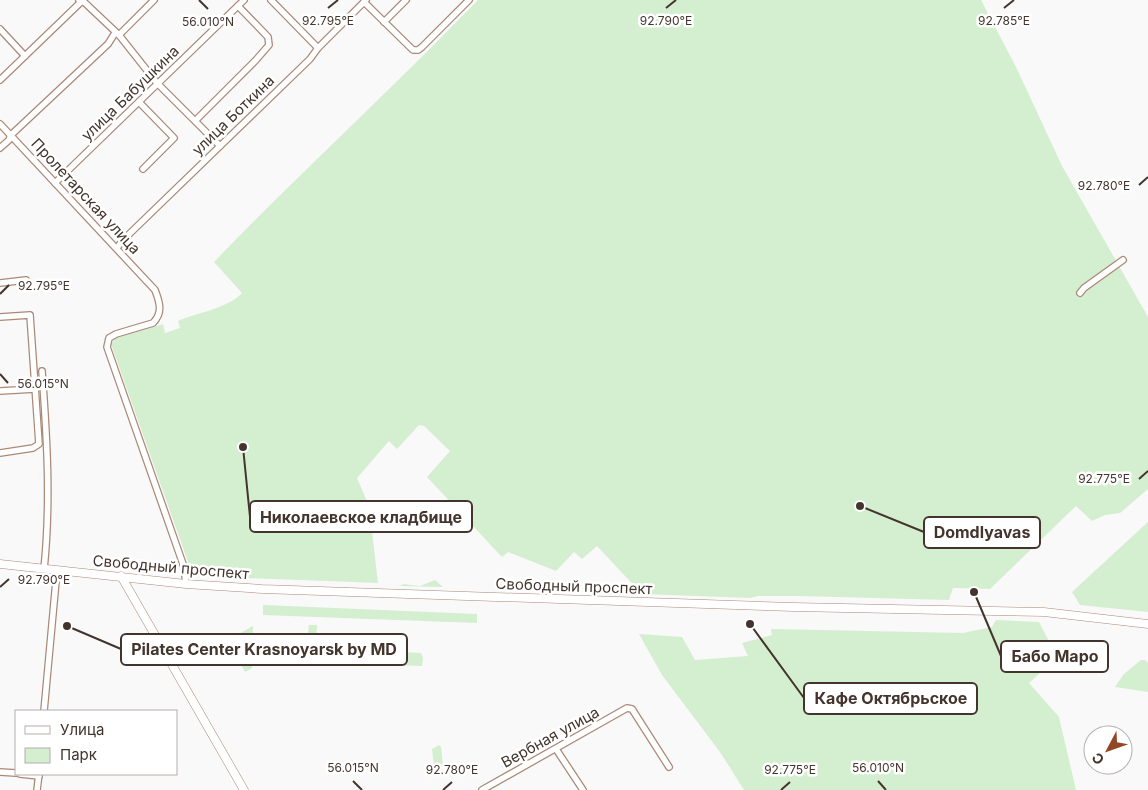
<svg xmlns="http://www.w3.org/2000/svg" width="1148" height="790" viewBox="0 0 1148 790" font-family="Inter,sans-serif">
<rect width="100%" height="100%" fill="#f9f9f9"/>
<g fill="#d4eed0">
<path d="M478,0H981L1017,69L1062,166L1148,317V489L1120,513L1105,515L1092,521L1076,506L990,589L953,588L949,600L799,596H758L750,598L642,594L597,546L582,559L574,552L556,571L508,552L502,557L427,477L450,451L424,426L419,425L397,449L389,441L357,478L369,506L378,583L193,576L111,344L116,338L163,324L165,333L180,328L178,321C196,313 229,308 242,293L214,262C300,173 392,89 478,0Z"/>
<polygon points="1148,522 1148,612 1080,605 1072,592"/>
<polygon points="435,580 443,587 399,586 404,584 420,586"/>
<polygon points="263,605 477,614 477,623 263,615"/>
<polygon points="996,620 1039,622 1049,641 1039,674 1029,683 1059,717 1076,790 744,790 720,752 662,675 639,634 682,637 695,660 748,656 742,643 772,635 771,629 963,633 992,627"/>
<polygon points="309,625 317,625 316,646 325,647 324,662 305,661"/>
<polygon points="253,626 252,668 245,672 228,640"/>
<polygon points="369,650 421,653 423,658 422,666 392,665 384,658 369,657"/>
<polygon points="1141,660 1145,660 1148,663 1148,692 1115,687 1124,674"/>
<polygon points="439,745 441,747 443,765 438,769 434,767 432,749"/>
</g>
<g fill="none" stroke-linecap="round" stroke-linejoin="round">
<defs>
<g id="minor">
<polyline points="79,0 81,2 83,1 119,35 157,83 220,146"/>
<polyline points="271,0 318,48"/>
<polyline points="364,2 413,50 418,50 422,47 469,0"/>
<polyline points="384,22 406,0"/>
<polyline points="0,29 25,56"/>
<polyline points="119,35 154,0"/>
<polyline points="0,80 83,0"/>
<polyline points="139,102 174,138 143,169"/>
<polyline points="196,120 256,60 269,45 268,37 238,6"/>
<path d="M0,124L155,290C160,303 163,313 153,323L116,334L109,338L107,347L184,567L186,584"/>
<polyline points="0,148 9,140 11,135 108,44 115,33"/>
<polyline points="55,183 244,0"/>
<polyline points="117,248 122,241 310,59 318,48 366,0"/>
<polyline points="0,283 26,280"/>
<polyline points="1080,293 1084,288 1123,260"/>
<polyline points="0,317 30,315 39,444 33,448 0,453"/>
<path d="M42,371C47,437 51,503 44,569"/>
<polyline points="0,391 35,389"/>
<polyline points="44,711 57,570"/>
<polyline points="556,749 583,790"/>
<polyline points="0,772 16,773"/>
<polyline points="20,774 39,776"/>
<polyline points="37,790 39,774"/>
<polyline points="482,790 627,708 632,709 669,767"/>
</g>
<g id="secondary">
<polyline points="0,564 186,584 262,589 793,607 1044,612 1148,624"/>
<polyline points="121,576 244,790"/>
</g>
</defs>
<use href="#minor" stroke="#aa8977" stroke-width="8"/>
<use href="#secondary" stroke="#aa8977" stroke-width="9"/>
<use href="#minor" stroke="#fff" stroke-width="5.5"/>
<use href="#secondary" stroke="#fff" stroke-width="8"/>
</g>
<path fill="none" stroke="#43352d" stroke-width="2" d="M199,0L208,9M328,8L338,0M666,8L676,0M1004,8L1014,0M1139,185L1148,177M0,294L9,285M0,374L8,383M1139,479L1148,471M0,587L9,579M353,781L362,790M878,781L886,790M443,790L452,782M781,790L790,782"/>
<g text-anchor="middle" dominant-baseline="central" stroke-width="5" stroke-linejoin="round" paint-order="stroke">
<g font-size="15" fill="#43352d" stroke="#fff">
<text transform="translate(130 93) rotate(-44)">улица Бабушкина</text>
<text transform="translate(233 115) rotate(-44)">улица Боткина</text>
<text transform="translate(86 196) rotate(47)">Пролетарская улица</text>
<text transform="translate(171 567) rotate(5)">Свободный проспект</text>
<text transform="translate(574 586) rotate(2)">Свободный проспект</text>
<text transform="translate(550 737) rotate(-29)">Вербная улица</text>
</g>
</g>
<g font-size="12" text-anchor="middle" fill="#43352d" stroke="#fff" stroke-width="5" stroke-linejoin="round" paint-order="stroke">
<text x="328" y="25">92.795°E</text>
<text x="666" y="25">92.790°E</text>
<text x="1004" y="25">92.785°E</text>
<text x="208" y="26">56.010°N</text>
<text x="1104" y="190">92.780°E</text>
<text x="44" y="290">92.795°E</text>
<text x="43" y="388">56.015°N</text>
<text x="1104" y="483">92.775°E</text>
<text x="44" y="584">92.790°E</text>
<text x="353" y="772">56.015°N</text>
<text x="878" y="772">56.010°N</text>
<text x="452" y="774">92.780°E</text>
<text x="790" y="774">92.775°E</text>
</g>
<path fill="none" stroke="#43352d" stroke-width="2" d="M243 447L250 517M860 506L924 532M67 626L121 649M974 592L1001 656M750 624L804 698"/>
<g fill="#43352d" stroke="#fff" stroke-width="2">
<circle cx="243" cy="447" r="5"/>
<circle cx="860" cy="506" r="5"/>
<circle cx="67" cy="626" r="5"/>
<circle cx="974" cy="592" r="5"/>
<circle cx="750" cy="624" r="5"/>
</g>
<g fill="#fff" stroke="#43352d" stroke-width="2">
<rect x="250" y="501" width="222" height="31" rx="5"/>
<rect x="924" y="517" width="116" height="31" rx="5"/>
<rect x="121" y="634" width="286" height="31" rx="5"/>
<rect x="1001" y="641" width="107" height="31" rx="5"/>
<rect x="804" y="683" width="173" height="31" rx="5"/>
</g>
<g font-size="16" text-anchor="middle" font-weight="bold" fill="#43352d">
<text x="361" y="523">Николаевское кладбище</text>
<text x="982" y="538">Domdlyavas</text>
<text x="264" y="655">Pilates Center Krasnoyarsk by MD</text>
<text x="1055" y="662">Бабо Маро</text>
<text x="891" y="704">Кафе Октябрьское</text>
</g>
<rect x="15" y="710" width="162" height="65" fill="#ffffff" stroke="#b4aeab"/>
<rect x="25" y="726" width="25" height="8" fill="#ffffff" stroke="#b4aeab"/>
<text x="60" y="735" font-size="15" fill="#43352d">Улица</text>
<rect x="25" y="748" width="25" height="15" fill="#d4eed0" stroke="#b4aeab"/>
<text x="60" y="760" font-size="15" fill="#43352d">Парк</text>
<g transform="translate(1108 750) rotate(229)"><circle r="24" fill="#ffffff" stroke="#b4aeab"/>
<path d="M0-4L9 19L0 12L-9 19Z" fill="#904924"/>
<text y="-8" font-size="14" font-weight="bold" text-anchor="middle" fill="#43352d">С</text>
</g>
</svg>
